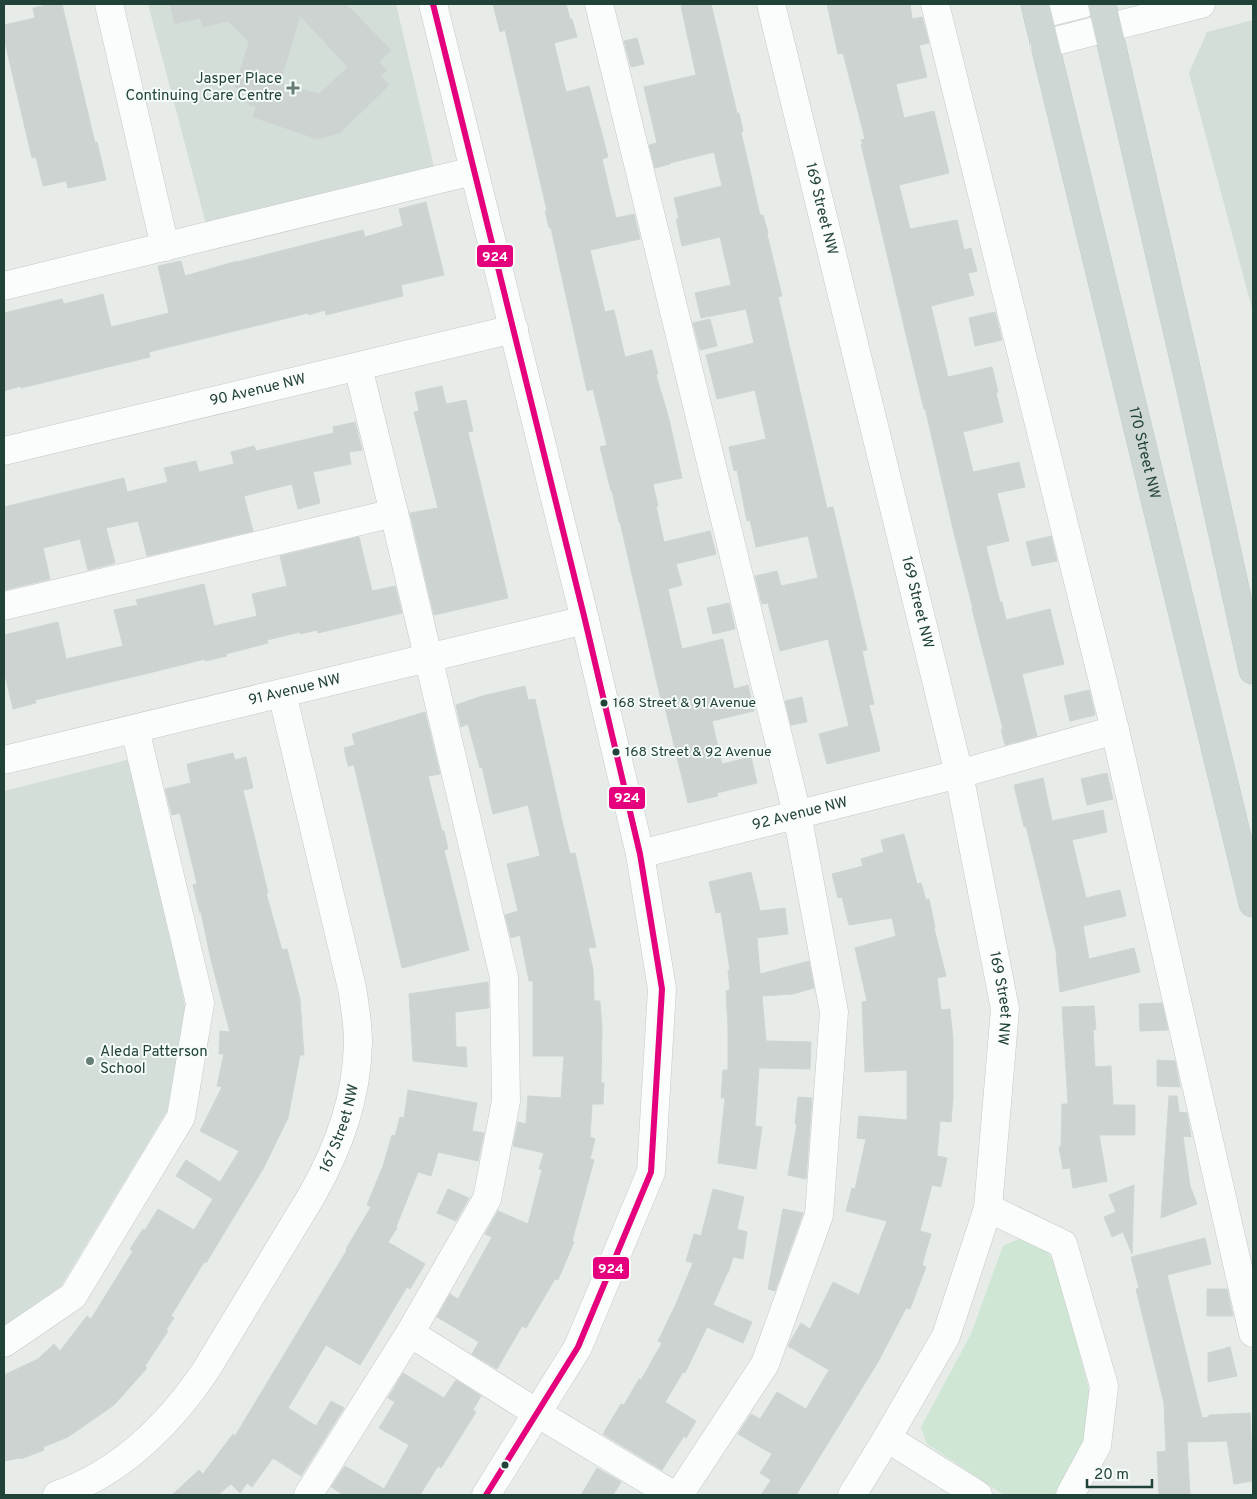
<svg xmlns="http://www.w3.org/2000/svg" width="1257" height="1499" viewBox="0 0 1257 1499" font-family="Overpass,sans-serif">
<rect width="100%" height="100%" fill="#e7ece9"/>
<g fill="#d4ded9">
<polygon points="148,4 396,4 435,171 206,224"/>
<polygon points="1253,20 1253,312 1189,73 1207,32"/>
<polygon points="131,759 186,1010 167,1111 61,1286 4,1326 4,791"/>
</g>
<polygon fill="#cfe6d5" points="1021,1238 1044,1246 1057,1267 1091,1398 1088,1441 1057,1495 1004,1495 927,1444 921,1427 971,1334 1003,1246"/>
<g fill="#cdd3d1" stroke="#cfd5d2" fill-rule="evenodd">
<polygon points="51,4 62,4 95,143 97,142 106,180 68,188 66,181 43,186 36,157 32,158 4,38 4,25 35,18 33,8"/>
<path d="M170,4H346L391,50L379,62L387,70L381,76L389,85L340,133L317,139L253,117L256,107L247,104L251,92L235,87L249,42L228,21L203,27L200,18L175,24ZM300,16L348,67L319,94L280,83Z"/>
<polygon points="493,4 566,4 570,19 572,19 577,37 554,43 566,92 589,86 608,157 602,159 616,218 634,214 640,239 590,250 605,312 614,310 625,357 652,350 658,374 656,375 669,419 682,478 653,484 658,506 656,506 664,542 710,531 716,554 676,564 682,585 668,589 682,649 723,639 734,689 748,685 754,711 712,721 722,764 751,757 757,783 717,793 718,796 688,803 663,699 661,700 620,522 619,522 612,491 611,491 600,447 607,445 593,389 587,391 551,228 549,228 545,211 547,211 505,30 500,32"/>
<polygon points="692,4 711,4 737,113 739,113 743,131 741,132 760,215 763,215 768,233 767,234 782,296 778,297 827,508 833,507 867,650 862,651 874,704 869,705 880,751 827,764 819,734 849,726 828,639 780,651 768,603 762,604 755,576 777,571 781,586 818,578 808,536 756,547 750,520 747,521 737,470 734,471 729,447 766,439 755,390 717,399 706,355 754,343 746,309 701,318 695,293 731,285 720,237 682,246 676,219 679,219 674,198 722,186 714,152 670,163 670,164 655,168 649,145 657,143 644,87 696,75 681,6"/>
<polygon points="827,4 910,4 912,19 922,17 929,43 919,45 927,77 896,84 904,118 934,111 949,173 899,185 910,229 957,220 964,250 971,248 977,271 968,273 974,295 931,306 948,377 992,367 998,392 996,393 1003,422 963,432 973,472 1019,462 1025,487 997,493 1009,541 986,546 1000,602 1002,602 1006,620 1050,609 1064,664 1022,674 1037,736 1005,745 1001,729 1003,729 972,609 973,609 953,529 925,408 924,409 912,360 861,144 863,144 861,140 865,139 843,53 838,54"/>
<polygon points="637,38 644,64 631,67 624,41"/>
<polygon points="426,202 444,275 401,285 403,296 326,315 325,310 309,315 308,313 149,352 150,357 21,388 21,386 4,391 4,313 62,299 64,304 103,294 111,327 169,313 158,266 181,261 185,276 237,261 237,262 363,230 365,237 403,226 399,209"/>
<polygon points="995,312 1002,340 975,346 969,318"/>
<polygon points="710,319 717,346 700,350 693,323"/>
<polygon points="442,386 446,404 466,400 473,431 468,432 508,598 434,615 410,513 438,508 414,412 419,411 415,392"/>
<polygon points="355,422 362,450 349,452 351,464 313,472 320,503 298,509 292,484 244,496 253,531 147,556 138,521 106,528 115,563 88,570 80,539 43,548 50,579 4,590 4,507 124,478 127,492 168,482 164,468 196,461 199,472 234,464 231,452 254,446 256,451 312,438 334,433 333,427"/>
<polygon points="1051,536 1057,561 1032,566 1026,542"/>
<polygon points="359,537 372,591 395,586 402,613 318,633 317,630 300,634 300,632 267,640 268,643 226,654 227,656 205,661 205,659 149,673 35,700 36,703 13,709 4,671 4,635 58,622 66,659 123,646 114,610 138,605 136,600 204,584 214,626 257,616 252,594 287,586 280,556"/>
<polygon points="729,603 735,629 713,634 707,608"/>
<polygon points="525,686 528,700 535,699 563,825 570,854 575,853 596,947 588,948 593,969 594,1001 600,1001 602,1030 601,1083 604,1083 603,1104 592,1104 590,1137 595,1139 590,1159 594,1160 572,1241 574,1242 558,1280 555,1279 526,1328 522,1326 497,1369 472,1354 479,1342 437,1317 450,1294 458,1299 492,1237 485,1234 498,1211 528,1224 542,1170 539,1169 544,1153 513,1146 518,1122 526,1124 528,1096 561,1098 564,1056 533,1056 533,981 529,981 520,935 511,938 505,915 518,911 507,864 540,856 528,805 493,814 482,767 480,768 468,724 461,727 456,705 482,696"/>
<polygon points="1089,690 1095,715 1070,721 1064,696"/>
<polygon points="802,697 807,722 791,725 785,701"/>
<polygon points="425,712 440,774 428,776 442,831 444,831 448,849 444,850 469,950 402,968 354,765 348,766 344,748 355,745 352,734"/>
<polygon points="233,753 235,760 246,757 253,788 243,790 268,893 266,893 282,950 287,949 300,999 304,1055 300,1055 288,1118 263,1169 206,1263 204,1262 171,1316 174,1318 166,1330 168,1331 145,1366 147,1368 114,1405 68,1437 43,1447 44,1450 21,1459 20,1458 4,1461 4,1375 38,1359 54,1344 60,1351 87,1316 91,1319 133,1251 130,1249 143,1229 145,1230 158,1209 194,1230 213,1199 176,1176 186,1160 220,1182 239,1151 200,1131 222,1087 217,1086 224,1054 219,1054 220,1031 230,1032 211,960 201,912 200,913 193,885 197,884 180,813 172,815 165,789 191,783 187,764"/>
<polygon points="1107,773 1113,799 1087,805 1081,779"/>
<polygon points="1043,778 1052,821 1103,810 1107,832 1072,840 1073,844 1086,898 1120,890 1126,916 1083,926 1089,959 1134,948 1140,972 1060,992 1056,956 1057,955 1038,875 1026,826 1024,827 1014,785"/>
<polygon points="904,834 917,884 921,883 926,900 929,899 935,927 934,928 946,976 937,978 941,1010 950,1009 953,1040 953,1097 951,1122 940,1121 937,1156 947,1158 941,1187 932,1185 920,1231 931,1234 922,1265 926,1267 910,1309 906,1308 878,1362 796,1495 761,1495 771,1480 760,1473 772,1454 738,1434 751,1414 760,1419 777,1392 806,1409 829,1370 788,1346 790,1342 801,1323 810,1329 833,1282 859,1295 887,1221 846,1211 852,1188 855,1189 866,1139 857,1138 859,1116 907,1120 907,1070 865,1072 862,1002 867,1001 855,948 896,936 892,918 849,925 842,897 838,898 832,874 863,866 861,859 884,852 881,840"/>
<polygon points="751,872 760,911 785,908 788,934 757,938 760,974 809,961 814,988 793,994 762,996 766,1041 811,1042 810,1069 759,1068 755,1126 762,1127 756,1169 718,1163 725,1098 721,1098 723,1070 728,1070 728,1027 726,991 730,990 728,970 730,970 721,912 716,913 709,882"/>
<polygon points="488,982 489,1008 455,1012 456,1047 466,1047 467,1067 413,1061 409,994"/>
<polygon points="1162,1003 1168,1030 1140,1031 1139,1004"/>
<polygon points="1094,1006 1096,1029 1093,1030 1095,1067 1111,1066 1113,1105 1135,1105 1135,1135 1099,1135 1107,1181 1073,1188 1070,1168 1063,1169 1059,1147 1061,1146 1062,1104 1068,1104 1062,1007"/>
<polygon points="1157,1060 1175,1061 1180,1087 1157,1086"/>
<polygon points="408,1090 477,1103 472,1131 484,1133 478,1161 438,1152 431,1176 418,1172 396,1227 397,1228 388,1242 425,1264 410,1289 407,1287 360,1365 326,1345 288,1408 316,1426 331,1401 344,1408 301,1476 273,1458 252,1487 247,1483 240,1493 231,1484 220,1493 222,1495 172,1495 199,1470 203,1474 233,1434 235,1436 347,1250 346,1249 371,1207 367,1205 383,1166 392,1135 395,1136 400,1117 404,1118"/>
<polygon points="1169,1096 1177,1096 1179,1112 1187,1113 1191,1137 1183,1136 1190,1186 1197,1204 1161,1218"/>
<polygon points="798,1097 812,1098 806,1179 788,1175 797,1124 795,1124"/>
<polygon points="1134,1185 1132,1254 1123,1232 1112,1237 1104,1217 1116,1212 1109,1195"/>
<polygon points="448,1189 469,1198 456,1221 437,1213"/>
<polygon points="713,1189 744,1197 737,1229 747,1232 743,1259 733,1257 728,1273 727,1273 713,1305 752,1322 743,1343 707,1327 685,1373 683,1372 665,1402 696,1421 686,1438 684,1436 662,1470 603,1434 621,1404 624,1405 639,1379 641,1380 662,1343 658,1341 675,1306 693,1263 686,1261 694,1234 701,1236"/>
<polygon points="783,1209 803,1213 775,1291 768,1289"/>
<polygon points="1205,1238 1211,1264 1167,1275 1202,1418 1209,1417 1209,1415 1250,1413 1253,1481 1234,1484 1227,1441 1187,1442 1190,1495 1159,1495 1157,1452 1166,1451 1164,1403 1136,1289 1139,1288 1131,1257"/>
<polygon points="1207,1289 1227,1289 1233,1316 1207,1316"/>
<polygon points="1230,1347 1237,1376 1208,1382 1208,1353"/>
<polygon points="403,1373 444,1398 456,1380 481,1396 473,1410 476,1412 441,1468 438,1466 420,1495 344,1495 331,1487 345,1466 384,1489 409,1445 379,1428 395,1402 388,1398"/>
<polygon points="597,1468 621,1482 613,1495 581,1495"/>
</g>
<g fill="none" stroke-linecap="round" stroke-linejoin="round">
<defs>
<g id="minor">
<polyline points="109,4 165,247"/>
<polyline points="433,4 585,620 640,854 662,989 651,1172 578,1347 486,1495"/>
<polyline points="599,4 797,814 834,1012 819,1215 765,1364 679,1495"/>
<path id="s1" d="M771,4L959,774L1005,1009L988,1208L946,1336L887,1438L852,1495"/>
<polyline points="935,4 1115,730 1253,1333"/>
<polyline points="1038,15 1082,4"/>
<polyline points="1044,44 1201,4"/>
<polyline points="4,286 473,171"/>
<polyline points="358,367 394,513 504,977 506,1101 487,1199 410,1333"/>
<path id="s2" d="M4,451L514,329"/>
<polyline points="4,606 394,513"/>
<path id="s3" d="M4,760L585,620"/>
<path id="s4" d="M640,854L959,774L1115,730"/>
<polyline points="988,1208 1063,1244 1104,1386 1097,1445 1070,1495"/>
<polyline points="4,1343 73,1296 181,1117 200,1003 135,729"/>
<polyline points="887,1438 978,1495"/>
<path id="s5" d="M57,1495C120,1473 169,1425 206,1370L312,1195C339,1147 357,1098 358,1042C358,1024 355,1006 352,988L282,693"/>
<polyline points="308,1495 410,1333 537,1413 673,1495"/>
</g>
<g id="major">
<path id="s6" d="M1035,4L1253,903"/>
<polyline points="1102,4 1189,381 1253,670"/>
</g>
</defs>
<use href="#minor" stroke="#c4c9c6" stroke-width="29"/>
<use href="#major" stroke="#c1cbc8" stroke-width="29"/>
<use href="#minor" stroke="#fbfcfc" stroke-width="28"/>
<use href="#major" stroke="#ced7d4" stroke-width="28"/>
<defs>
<polyline id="bus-1" points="433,4 585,620 640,854 662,989 651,1172 578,1347 486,1495"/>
</defs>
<use href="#bus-1" stroke="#f5fbf8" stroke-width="10"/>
<use href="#bus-1" stroke="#e5007d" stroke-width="6"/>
</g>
<g fill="#667e76" stroke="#f5fbf8" stroke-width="2">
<path d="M290.5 80.5h5v5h5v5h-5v5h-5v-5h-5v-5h5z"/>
<circle cx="90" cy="1061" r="5"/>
</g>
<g fill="#214238" stroke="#f5fbf8" stroke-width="2">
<circle cx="604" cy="703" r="4.5"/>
<circle cx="616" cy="752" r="4.5"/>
<circle cx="505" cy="1465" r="4.5"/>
</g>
<g text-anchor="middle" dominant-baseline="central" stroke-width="4" stroke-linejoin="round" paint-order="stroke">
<g font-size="14" fill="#214238" stroke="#f5fbf8" text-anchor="start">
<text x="613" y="703">168 Street &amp; 91 Avenue</text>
<text x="625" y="752">168 Street &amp; 92 Avenue</text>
</g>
<g font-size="15" fill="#214238" stroke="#f5fbf8" text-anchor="end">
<text x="282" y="79">Jasper Place<tspan x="282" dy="17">Continuing Care Centre</tspan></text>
<text x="100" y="1052" text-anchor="start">Aleda Patterson<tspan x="100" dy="17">School</tspan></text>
</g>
<g font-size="15" fill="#214238" stroke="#f5fbf8">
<text stroke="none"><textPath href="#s1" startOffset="211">169 Street NW</textPath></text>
<text stroke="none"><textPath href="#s2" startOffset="261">90 Avenue NW</textPath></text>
<text stroke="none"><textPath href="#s6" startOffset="462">170 Street NW</textPath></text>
<text stroke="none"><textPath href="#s1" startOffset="616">169 Street NW</textPath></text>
<text stroke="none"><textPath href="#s3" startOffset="299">91 Avenue NW</textPath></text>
<text stroke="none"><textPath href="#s4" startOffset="165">92 Avenue NW</textPath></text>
<text stroke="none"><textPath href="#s1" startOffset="1021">169 Street NW</textPath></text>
<text stroke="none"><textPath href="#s5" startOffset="475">167 Street NW</textPath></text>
</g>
</g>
<g stroke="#f5fbf8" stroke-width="2">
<rect x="476" y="244" width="38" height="24" rx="5" fill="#e5007d"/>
<rect x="608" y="786" width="38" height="24" rx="5" fill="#e5007d"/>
<rect x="592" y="1256" width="38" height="24" rx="5" fill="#e5007d"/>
</g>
<g font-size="14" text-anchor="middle" font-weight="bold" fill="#fff">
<text x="495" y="261">924</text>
<text x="627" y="802">924</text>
<text x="611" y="1273">924</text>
</g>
<rect width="1257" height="1499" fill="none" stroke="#214238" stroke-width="10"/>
<path d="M1087 1479v8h65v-8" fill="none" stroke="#214238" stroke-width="2.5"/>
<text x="1094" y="1479" font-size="15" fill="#214238" stroke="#f5fbf8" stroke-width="4" paint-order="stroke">20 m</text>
</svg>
